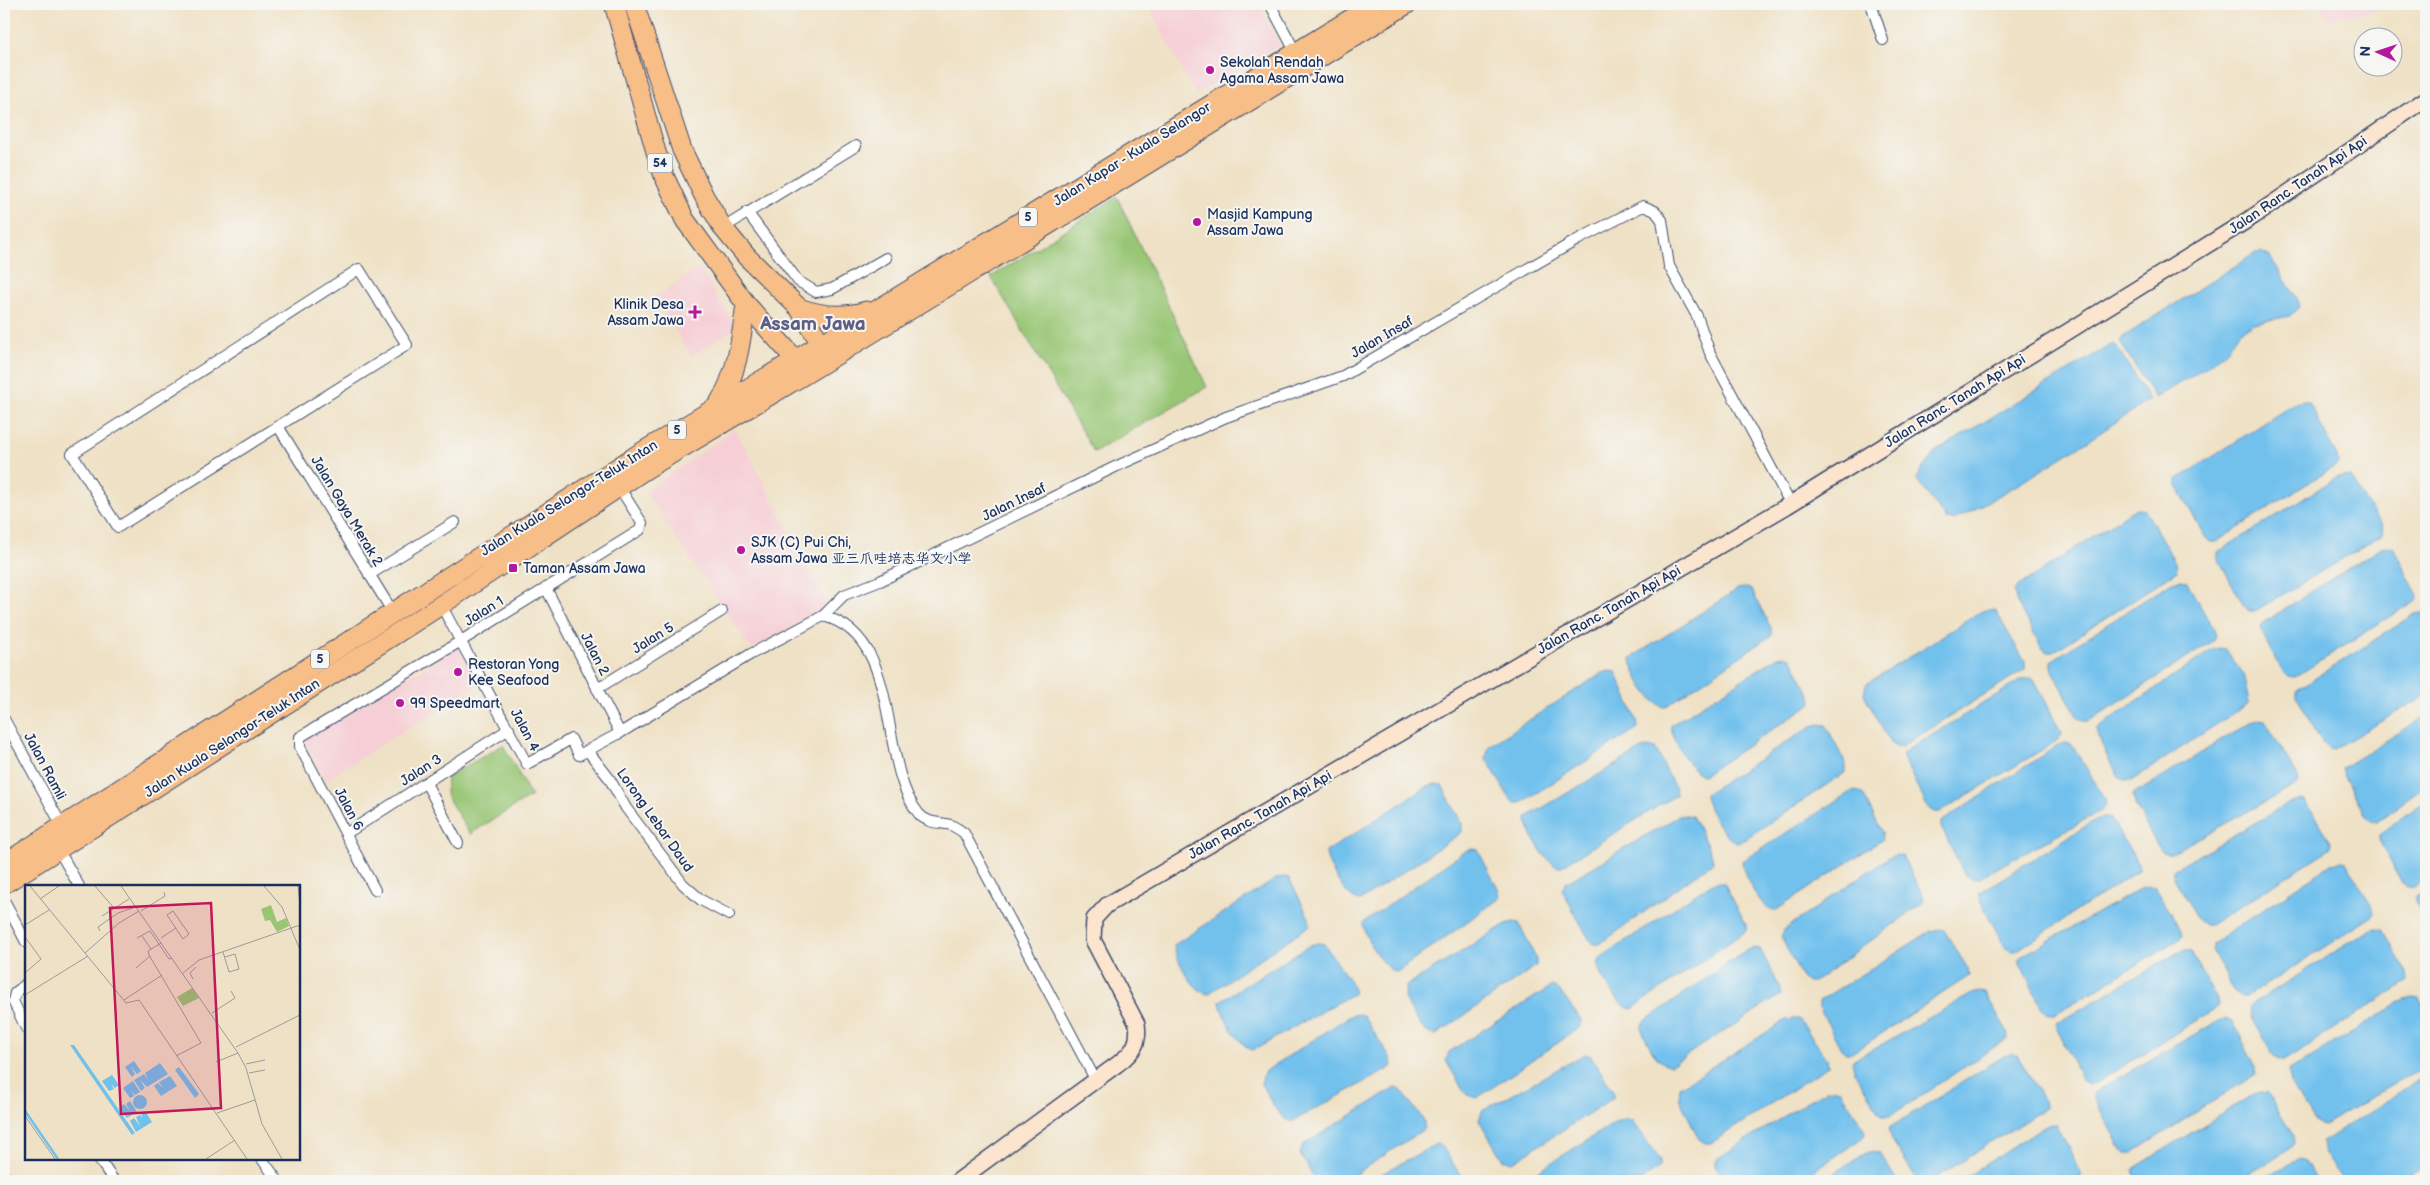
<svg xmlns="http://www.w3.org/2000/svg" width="2430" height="1185" viewBox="0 0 2430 1185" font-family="'Balsamiq Sans','LXGW WenKai TC',sans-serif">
<rect width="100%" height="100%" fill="#f6f6f2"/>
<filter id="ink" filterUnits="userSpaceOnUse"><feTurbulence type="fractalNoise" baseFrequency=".02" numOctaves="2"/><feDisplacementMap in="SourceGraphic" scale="10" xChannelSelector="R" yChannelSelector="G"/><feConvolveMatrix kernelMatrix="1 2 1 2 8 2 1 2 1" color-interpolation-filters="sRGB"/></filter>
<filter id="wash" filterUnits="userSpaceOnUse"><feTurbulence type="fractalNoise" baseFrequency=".0096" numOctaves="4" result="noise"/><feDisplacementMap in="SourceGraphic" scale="20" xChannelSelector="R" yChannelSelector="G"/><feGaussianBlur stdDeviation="1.12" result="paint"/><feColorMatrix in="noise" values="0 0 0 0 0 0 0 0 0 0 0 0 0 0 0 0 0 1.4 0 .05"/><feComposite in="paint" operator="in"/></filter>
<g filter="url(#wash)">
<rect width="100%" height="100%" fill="#efe1c5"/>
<g fill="#f6cfd6">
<polygon points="1147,4 1257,4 1280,45 1195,94"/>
<polygon points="2321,4 2409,4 2328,19"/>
<polygon points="699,268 736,328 691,356 655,297"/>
<polygon points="735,428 828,607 751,649 645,492"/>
<polygon points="458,647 479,684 325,780 304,739"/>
</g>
<g fill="#98c674" stroke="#5a7a69">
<polygon points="1117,197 1207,387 1094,452 991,277"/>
<polygon points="503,745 531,796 470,834 446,795 447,777"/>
</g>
<g fill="#72c1ed" stroke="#4678a6">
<polygon points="2261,252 2270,257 2298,300 2299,307 2290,316 2254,323 2240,331 2226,351 2209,365 2155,398 2120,342 2123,337 2254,254"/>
<path d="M2112,344L2117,347L2149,400C2085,443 2022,485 1954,520L1946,519L1917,480C1920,469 1929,462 1935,452Z"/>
<polygon points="2303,401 2309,402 2337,457 2338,464 2216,542 2210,542 2205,537 2177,486 2177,480 2295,403"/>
<polygon points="2344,476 2350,477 2381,525 2383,532 2379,537 2255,611 2249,611 2244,606 2218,558 2218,552 2336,478"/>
<polygon points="2138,509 2145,510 2176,564 2177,571 2053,652 2047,652 2042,648 2017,603 2014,591 2017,587 2131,511"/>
<path d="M2387,546L2393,547L2416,592L2417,599L2295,677C2291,677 2288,676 2285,673C2277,665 2261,634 2261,624L2380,548Z"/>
<polygon points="2180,580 2186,581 2214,630 2216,636 2212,642 2089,721 2083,721 2077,716 2051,667 2051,661 2172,582"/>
<path d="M1745,588L1751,589L1771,628L1772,635L1665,707C1652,707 1631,670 1631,658L1738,589Z"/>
<polygon points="1989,610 1995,610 2025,662 2025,669 1901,747 1896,747 1890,743 1864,694 1866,684 1982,611"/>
<polygon points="2422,613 2426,613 2426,695 2334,749 2329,749 2323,744 2297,696 2297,690 2415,614"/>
<path d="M2219,648L2225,649L2243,673L2249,703L2131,781C2126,781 2123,781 2120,777C2113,769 2097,739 2097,728L2212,650Z"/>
<path d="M1785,656L1791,657L1811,696L1812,703L1704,775C1692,775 1671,738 1671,725L1778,657Z"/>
<polygon points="1610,671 1616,672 1637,721 1638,728 1521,803 1515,803 1510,799 1486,758 1489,746 1602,673"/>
<polygon points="2028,678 2034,679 2062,734 2058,740 1940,812 1934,812 1928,808 1903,758 1903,753 2021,680"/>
<polygon points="2426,716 2426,786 2377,821 2371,821 2366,816 2343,773 2342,768"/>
<polygon points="2259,720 2265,721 2297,775 2298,782 2293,787 2171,853 2165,853 2159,849 2136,807 2133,795 2251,722"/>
<path d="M1819,724L1826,725L1846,765V772L1739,843C1726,843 1705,806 1705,794L1812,726Z"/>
<polygon points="2065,743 2072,744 2105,799 2106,806 2101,811 1977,879 1971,879 1965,875 1941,827 1941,822 2058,745"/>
<path d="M1649,747L1655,748L1675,788L1676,795L1560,867C1548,867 1526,830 1527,817L1642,749Z"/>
<path d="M1435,784L1442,785L1462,824V832L1360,901C1347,901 1326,864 1326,852L1428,786Z"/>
<path d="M1856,791L1862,793L1882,832L1883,839L1775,911C1762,911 1742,874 1742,861L1849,793Z"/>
<polygon points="2299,800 2305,801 2331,841 2331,848 2210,925 2204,925 2198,920 2173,876 2173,870 2291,802"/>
<path d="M2426,800V879C2417,885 2412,890 2402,883L2379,840V834Z"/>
<polygon points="1686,815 1692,816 1712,855 1713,862 1600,944 1594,944 1589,939 1562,890 1566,883 1679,816"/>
<polygon points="2105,818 2111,819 2138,863 2139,870 2016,951 2011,951 2005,947 1982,904 1979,893 2097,819"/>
<path d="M1472,849L1478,850L1499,891L1500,898L1397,972C1384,972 1363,935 1363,923L1465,851Z"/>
<polygon points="1896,855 1902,856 1923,895 1924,902 1814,982 1808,982 1802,978 1781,937 1784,930 1889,857"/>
<polygon points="2340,861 2346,862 2373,908 2374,915 2247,997 2241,997 2235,993 2212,950 2212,944 2333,863"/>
<path d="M1283,877L1289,878L1309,918L1310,925L1208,994C1195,994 1174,957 1174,945L1276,879Z"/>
<path d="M1718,882L1724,883L1746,924V931L1632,1009C1621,1009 1603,980 1599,970C1598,966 1599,962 1600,958L1711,884Z"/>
<polygon points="2149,886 2155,887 2181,930 2182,937 2055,1014 2049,1014 2043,1010 2020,963 2020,957 2141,888"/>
<polygon points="2426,890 2426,921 2415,902 2415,896"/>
<path d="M1513,922L1519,923L1536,959V966L1436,1035C1421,1035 1411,1009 1404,998L1406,986L1506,924Z"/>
<polygon points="2377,928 2383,929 2407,974 2408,981 2285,1060 2280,1060 2274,1056 2252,1018 2249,1006 2370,930"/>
<polygon points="1938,929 1944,930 1968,969 1969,976 1852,1053 1846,1053 1841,1049 1819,1007 1819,1001 1931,931"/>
<path d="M1318,943L1324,944L1353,986L1354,993L1254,1050C1241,1050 1220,1013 1220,1001L1310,945Z"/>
<path d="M1754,948L1760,949L1780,988L1781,995L1671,1065C1656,1066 1647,1040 1641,1028L1645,1021L1747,950Z"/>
<polygon points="2184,951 2191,952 2217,1000 2218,1007 2094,1084 2088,1084 2082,1080 2057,1029 2057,1023 2177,953"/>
<polygon points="1552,986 1558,989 1581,1020 1581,1027 1477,1098 1466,1094 1446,1061 1449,1052"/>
<polygon points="1979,992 1985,993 2007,1031 2008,1038 1890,1116 1884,1116 1879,1112 1855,1073 1852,1061 1972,994"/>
<polygon points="2413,998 2419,999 2426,1011 2426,1066 2324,1125 2319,1124 2313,1120 2291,1083 2288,1071 2405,1000"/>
<path d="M1357,1014L1363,1015L1391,1059L1392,1066L1387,1070L1293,1121C1278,1121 1269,1096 1261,1084L1264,1072L1350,1016Z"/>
<polygon points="1793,1019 1799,1019 1827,1059 1828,1066 1711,1143 1705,1143 1699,1139 1679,1098 1680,1087 1786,1020"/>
<polygon points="2225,1019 2232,1020 2256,1067 2256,1074 2132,1153 2126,1153 2120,1148 2094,1098 2094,1092 2218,1021"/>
<polygon points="1585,1054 1591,1056 1613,1091 1613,1098 1513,1162 1502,1159 1479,1120 1482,1111"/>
<polygon points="2011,1054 2017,1055 2044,1101 2045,1108 1931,1181 1918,1181 1892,1140 1889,1128 2004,1056"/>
<polygon points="2426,1075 2426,1164 2398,1181 2343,1181 2323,1151 2322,1142"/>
<polygon points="1395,1088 1401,1090 1424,1121 1424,1129 1345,1181 1316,1181 1300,1154 1303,1145"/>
<polygon points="1834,1089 1840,1090 1864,1128 1865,1135 1860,1140 1798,1181 1724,1181 1715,1166 1715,1160 1826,1090"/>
<polygon points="2261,1092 2267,1093 2294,1137 2295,1144 2290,1148 2237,1181 2137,1181 2133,1169 2254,1094"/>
<polygon points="1626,1119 1632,1120 1660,1160 1660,1167 1641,1181 1522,1181 1618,1121"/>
<polygon points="2051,1124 2057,1125 2081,1173 2081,1181 1960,1181 2044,1126"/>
<polygon points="1436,1144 1442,1146 1464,1181 1369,1181"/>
<polygon points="1873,1151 1879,1152 1897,1181 1823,1181 1866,1153"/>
<polygon points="2299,1159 2305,1161 2317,1181 2260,1181"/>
</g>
</g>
<g filter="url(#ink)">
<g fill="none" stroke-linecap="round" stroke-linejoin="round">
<defs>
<g id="street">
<polyline points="1270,4 1296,53"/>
<polyline points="1871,4 1883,40"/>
<polyline points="747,212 798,281 816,292 832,289 886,258"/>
<polyline points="723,228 856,146"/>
<polygon points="359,269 407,345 118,527 72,454"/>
<polyline points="278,426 392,611"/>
<polyline points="369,575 455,522"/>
<polyline points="546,588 620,733"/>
<polyline points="441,605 527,764 571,739 579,755 620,733 751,654 823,616 844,595 880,581 1115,467 1226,417 1343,376 1577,240 1643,206 1655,211 1662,220 1669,266 1697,316 1710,353 1790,503"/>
<path d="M823,616C905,637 876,763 919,814C928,824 939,822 951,825C955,827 960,830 964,833L1095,1079"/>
<polyline points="597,689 722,611"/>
<polyline points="4,719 62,826"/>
<polyline points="588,751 609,778 626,808 683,884 701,900 729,915"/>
<polyline points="426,783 458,843"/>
<polyline points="347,833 509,729"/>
<polyline points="58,849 79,886"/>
<polyline points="375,890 300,747 300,737 461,641 640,530 642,523 619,487"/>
<polyline points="4,900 26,942"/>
<polyline points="26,984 15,993 13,1001 26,1028"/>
<polyline points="99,1159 114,1181"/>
<polyline points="262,1159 278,1181"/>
<polyline points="4,1175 8,1181"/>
</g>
<path id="secondary" d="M958,1181L1119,1063C1133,1052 1140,1043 1137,1024L1093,940L1094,919L1107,905L1787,506L2254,216L2426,99"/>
<g id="highway">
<polyline points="614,4 656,152 664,176 685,220 746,304 803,368"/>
<polyline points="634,4 682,150 704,196 723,228 747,257 799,308 828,355"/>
<path d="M799,308C821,316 843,318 866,311"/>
<path d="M719,403C738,373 741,338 746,304"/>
<polyline points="4,864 637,455 797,359 1375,4"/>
<polyline points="4,884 441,605 646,469 807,373 1407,4"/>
</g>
</defs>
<use href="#street" stroke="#3b4a6d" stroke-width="12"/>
<use href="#secondary" stroke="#3b4a6d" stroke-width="18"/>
<use href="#highway" stroke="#3b4a6d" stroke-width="21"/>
<use href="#street" stroke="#fff" stroke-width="10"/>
<use href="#secondary" stroke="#fce5cf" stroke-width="15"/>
<use href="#highway" stroke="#f7be88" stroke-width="19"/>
</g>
</g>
<g fill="#b5179e" stroke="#f6f6f2" stroke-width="2">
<circle cx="1210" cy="70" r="5"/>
<circle cx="1197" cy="222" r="5"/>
<path d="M692.5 304.5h5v5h5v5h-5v5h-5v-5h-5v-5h5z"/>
<circle cx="741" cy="550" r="5"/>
<rect x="508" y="563" width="10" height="10" rx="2.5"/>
<circle cx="458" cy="672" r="5"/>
<circle cx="400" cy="703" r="5"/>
</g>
<g text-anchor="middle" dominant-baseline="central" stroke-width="4" stroke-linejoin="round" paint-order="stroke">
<g fill="#f6f6f2" stroke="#5d6b8a" stroke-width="1">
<rect x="647.5" y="153.5" width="25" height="19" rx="4"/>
<rect x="1019" y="207.5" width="18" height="19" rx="4"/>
<rect x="668" y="420.5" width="18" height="19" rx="4"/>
<rect x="311" y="649.5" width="18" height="19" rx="4"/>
</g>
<g font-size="12" font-weight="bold" fill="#1b2f5e">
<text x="660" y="163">54</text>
<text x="1028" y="217">5</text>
<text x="677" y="430">5</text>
<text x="320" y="659">5</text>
</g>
<g font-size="14" fill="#1b2f5e" stroke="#f6f6f2" text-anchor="start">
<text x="1220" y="62">Sekolah Rendah<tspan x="1220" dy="16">Agama Assam Jawa</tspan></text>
<text x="1207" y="214">Masjid Kampung<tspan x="1207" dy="16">Assam Jawa</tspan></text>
<text x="684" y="304" text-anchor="end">Klinik Desa<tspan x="684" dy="16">Assam Jawa</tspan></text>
<text x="751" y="542">SJK (C) Pui Chi,<tspan x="751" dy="16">Assam Jawa 亚三爪哇培志华文小学</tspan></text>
<text x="523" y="568">Taman Assam Jawa</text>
<text x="468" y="664">Restoran Yong<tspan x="468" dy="16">Kee Seafood</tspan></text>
<text x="410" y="703">99 Speedmart</text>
</g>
<g font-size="14" fill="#1b2f5e" stroke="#f6f6f2">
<text transform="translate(1132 154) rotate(-32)">Jalan Kapar - Kuala Selangor</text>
<text transform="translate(2298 185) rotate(-34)">Jalan Ranc. Tanah Api Api</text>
<text transform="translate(1382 337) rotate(-30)">Jalan Insaf</text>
<text transform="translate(1955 401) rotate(-32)">Jalan Ranc. Tanah Api Api</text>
<text transform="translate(569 498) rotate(-32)">Jalan Kuala Selangor-Teluk Intan</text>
<text transform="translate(1014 502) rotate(-26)">Jalan Insaf</text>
<text transform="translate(347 511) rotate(59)">Jalan Gaya Merak 2</text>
<text transform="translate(1609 610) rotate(-30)">Jalan Ranc. Tanah Api Api</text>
<text transform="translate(484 611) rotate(-32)">Jalan 1</text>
<text transform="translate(653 638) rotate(-32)">Jalan 5</text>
<text transform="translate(595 654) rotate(63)">Jalan 2</text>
<text transform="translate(525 730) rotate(62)">Jalan 4</text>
<text transform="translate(232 738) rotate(-33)">Jalan Kuala Selangor-Teluk Intan</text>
<text transform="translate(45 766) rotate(62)">Jalan Ramli</text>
<text transform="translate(421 770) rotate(-33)">Jalan 3</text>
<text transform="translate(349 809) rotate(62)">Jalan 6</text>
<text transform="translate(1260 815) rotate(-30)">Jalan Ranc. Tanah Api Api</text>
<text transform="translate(655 820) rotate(55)">Lorong Lebar Daud</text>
</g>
<g font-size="19" font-weight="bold" fill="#5f5e87" stroke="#f6f6f2">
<text x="813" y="324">Assam Jawa</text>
</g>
</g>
<g transform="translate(25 885)">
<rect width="275" height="275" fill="#efe1c5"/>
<path d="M246,20L252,37L261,33L264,41L252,47L245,35L240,36L236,24ZM167,103L174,113L158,121L152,112Z" fill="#98c674"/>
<path d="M45,160H49L110,248L107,250ZM109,176L116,186L112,189L105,181L110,189L107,192L100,182ZM135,178L143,189L122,202L115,195L120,203L116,206L109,195L119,189L123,195L120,188ZM154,182L174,209L170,213L150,185ZM87,190L94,200L90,203L86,199L89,204L84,206L77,196ZM145,191L152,201L136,211L129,201L133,198L138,203L134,197ZM108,196L115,207L110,210L107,206L109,211L105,213L98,203ZM108 217a7 7 0 1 1 14 0a7 7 0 1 1-14 0ZM105,216L112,227L102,233L94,223L99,219L105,226L101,219ZM120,226L127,237L111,247L105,236L109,233L115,241L111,232L115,230L118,233L116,229Z" fill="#72c1ed"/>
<path fill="none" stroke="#72c1ed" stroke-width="2.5" d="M0,226L33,274"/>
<path fill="none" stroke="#9a9a9c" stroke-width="1" d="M5,1L101,118L114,115L222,274M70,1L88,22M96,1L213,168L221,183L237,239L257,274M239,1L257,22L275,65M273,1L275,19M15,14L34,1M116,26L140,11L139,7M148,26L164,49L158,54L142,30ZM77,31L104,14M0,40L24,25M75,46L73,42L93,28L110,22M117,51L126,64M0,52L16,74L0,88M112,53L125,46L144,74L147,73M136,53L151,43M136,58L123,66L124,70L176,158L151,171M198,67L204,87L214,84L210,69L200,72M60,68L94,38L114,26M111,83L125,71M158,88L174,75L275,40M168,94L165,88L171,82M0,110L63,71M99,115L137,90M187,128L210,113L206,106M211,162L275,130M191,177L213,168M221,179L240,175M224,188L240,185M192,228L230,215M0,231L30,274M181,274L210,255"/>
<path fill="#c2185b" fill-opacity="0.15" stroke="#c2185b" stroke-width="2.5" d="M186,18L196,223L96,229L85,23Z"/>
<rect width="275" height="275" fill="none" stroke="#1b2f5e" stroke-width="2.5"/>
</g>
<rect width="2430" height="1185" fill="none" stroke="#f6f6f2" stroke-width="20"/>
<g transform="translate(2378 52) rotate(273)"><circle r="24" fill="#f6f6f2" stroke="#9ea6b7"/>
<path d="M0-4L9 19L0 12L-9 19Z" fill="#b5179e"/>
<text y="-8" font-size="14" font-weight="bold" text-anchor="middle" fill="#1b2f5e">N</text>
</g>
</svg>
